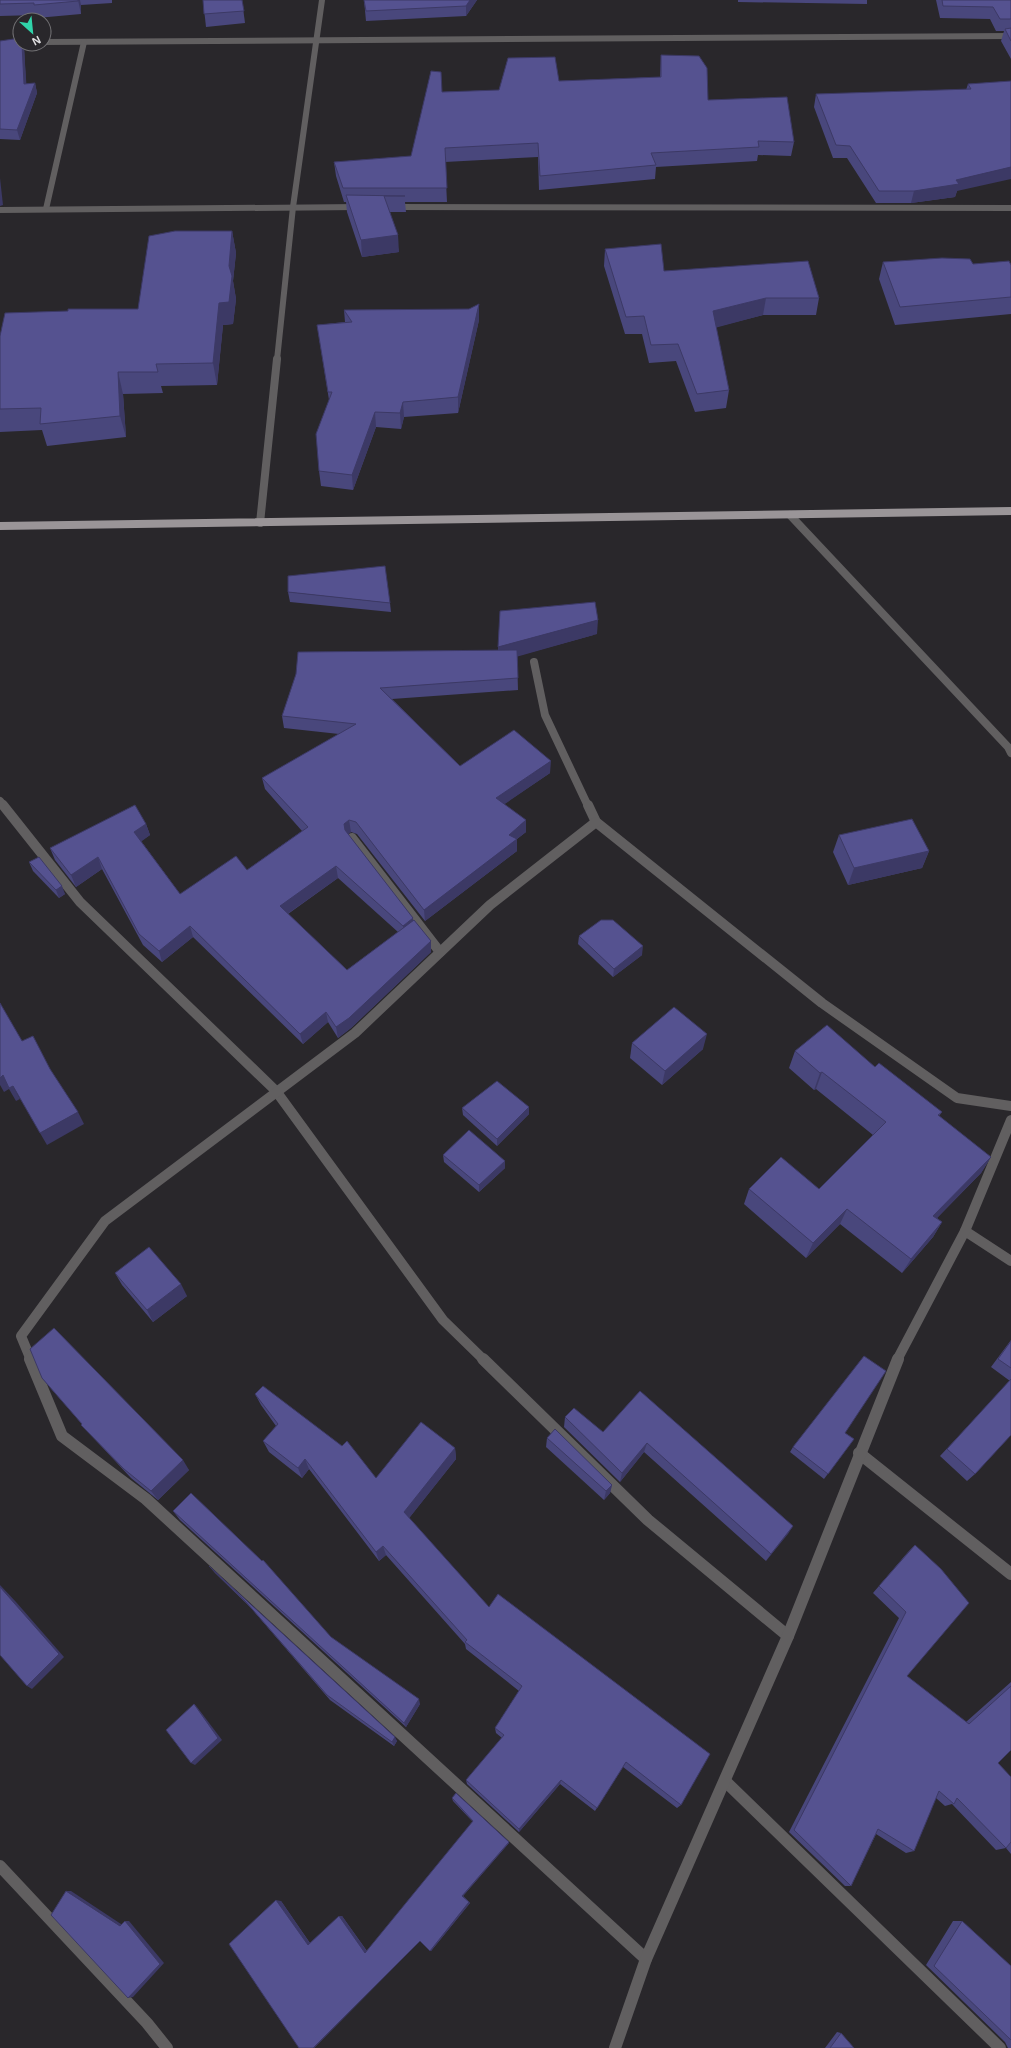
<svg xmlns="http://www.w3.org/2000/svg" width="1011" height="2048" viewBox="0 0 1011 2048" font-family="Helvetica,sans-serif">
<rect width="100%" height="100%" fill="#29272b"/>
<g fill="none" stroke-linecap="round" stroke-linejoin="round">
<g stroke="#615f60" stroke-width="6">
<polyline points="44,42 1011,36"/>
<polyline points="393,207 1011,208"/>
<polyline points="46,209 84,42"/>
<polyline points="0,210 359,207"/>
<polyline points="277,360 293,207 322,0"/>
</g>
<g stroke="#615f60" stroke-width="8">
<polyline points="790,515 1008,747 1011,753"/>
<polyline points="260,523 277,359"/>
<polyline points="534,662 545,715 588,806"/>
<polyline points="0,801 4,806"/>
</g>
<g stroke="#615f60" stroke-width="10">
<polyline points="3,805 80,902 276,1091 443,1320 484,1360"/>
<polyline points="588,805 596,822 822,1003 957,1098 1011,1106"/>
<polyline points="352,838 440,952"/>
<polyline points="965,1231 1011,1261"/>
<polyline points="31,1360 21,1336 105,1221 355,1033 490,905 596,822"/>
<polyline points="897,1360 965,1231 1011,1120"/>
</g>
<g stroke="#615f60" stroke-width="12">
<polyline points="30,1359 62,1436 146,1499 646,1959"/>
<polyline points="483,1359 648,1520 788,1636"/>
<polyline points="859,1453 1011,1574"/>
<polyline points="725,1781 1000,2048"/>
<polyline points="0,1866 147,2023 167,2048"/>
<polyline points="615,2048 646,1959 788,1636 898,1359"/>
</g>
<polyline stroke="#9a9598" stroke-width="8" points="0,526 1011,511"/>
</g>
<g fill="#49477c" fill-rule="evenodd">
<polygon points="0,0 112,0 112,3 81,5 81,14 37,18 37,15 0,16"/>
<polygon points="203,0 242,0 245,23 206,27"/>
<polygon points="364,0 477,0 466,16 366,21"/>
<polygon points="738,0 867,0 867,4 738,2"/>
<polygon points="936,0 1011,0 1011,59 1001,41 1004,31 996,31 990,19 940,18"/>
<polygon points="0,41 24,47 26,84 35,83 37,93 20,140 0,139"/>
<polygon points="661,55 708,100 794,142 791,156 758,155 757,161 656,167 655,179 539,190 538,157 445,162 447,202 405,202 406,212 390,212 399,252 362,257 347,212 346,202 344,202 336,176 334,162 411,156 442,92 499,90 559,81 660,77"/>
<polygon points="1011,81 957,191 955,197 911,203 876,203 847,158 833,158 814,107 816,94 966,90 968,84"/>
<polygon points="232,231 236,253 233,281 236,299 233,324 223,325 217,385 161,386 163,393 123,394 126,437 47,446 42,430 0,432 0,336 68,311 138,309"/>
<polygon points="605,249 664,271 819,298 816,315 763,315 716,327 729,390 726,408 695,412 676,361 649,363 642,334 625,334 604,266"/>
<polygon points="883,262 973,264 1011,265 1011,314 895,325 879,279"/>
<polygon points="344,310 479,320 458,413 404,417 401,429 376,427 353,490 321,486 319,471 329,400 317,325 345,322"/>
<polygon points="288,592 390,603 391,612 290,602"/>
<path d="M597,634L517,656L518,690L392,699L460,766L550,773L504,804L526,832L517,839V851L425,921L357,834L351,832L348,834L413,920L431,941V952L351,1028L338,1038L328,1022L303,1044L193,937L162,962L143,945L102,869L76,887L55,860L50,848L146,824L150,835L141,841L180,894L247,870L302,831L265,789L262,778L339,734L284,728L282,716L498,651ZM338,878L398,932L347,970L288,914Z"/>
<polygon points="839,835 929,851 922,868 848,885 833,852"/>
<polygon points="29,862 65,894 59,898 33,871"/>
<polygon points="579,936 642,955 613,977 578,944"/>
<polygon points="632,1043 703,1049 662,1085 630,1058"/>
<polygon points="795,1051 875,1067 942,1112 939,1116 991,1157 981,1173 937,1218 942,1222 933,1237 902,1273 840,1224 806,1258 744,1204 749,1189 819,1189 873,1135 816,1089 814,1090 789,1068"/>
<polygon points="462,1108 529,1114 497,1146 463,1115"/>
<polygon points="443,1155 505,1161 505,1168 479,1192 444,1162"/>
<polygon points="115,1273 187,1296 153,1322 122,1285"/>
<polygon points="1011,1340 1011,1435 975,1474 967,1481 940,1456 1010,1381 991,1367"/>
<polygon points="42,1378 189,1470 158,1500 131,1478 90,1434 81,1425 82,1424"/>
<polygon points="640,1391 793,1526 766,1561 644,1452 620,1482 564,1427 565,1417 603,1432"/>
<polygon points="255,1394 376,1478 455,1448 456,1459 409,1518 489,1607 681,1805 677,1808 623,1767 595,1811 560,1784 519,1832 467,1784 466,1780 502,1738 496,1733 495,1728 519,1691 466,1649 465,1644 386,1555 379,1561 309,1469 302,1478 269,1452 263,1441 276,1426 261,1405"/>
<polygon points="845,1433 854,1439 824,1479 790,1452 793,1447"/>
<polygon points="547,1438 612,1485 610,1493 604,1500 546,1447"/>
<polygon points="173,1511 331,1637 420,1704 406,1727 180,1520"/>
<polygon points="915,1545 907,1676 966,1722 1011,1682 1011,1750 998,1763 1011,1777 1011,1854 1006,1848 996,1850 952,1804 945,1806 936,1798 914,1851 906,1853 876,1834 851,1886 845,1886 789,1832 899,1618 873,1593 908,1552"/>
<polygon points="209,1566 397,1741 394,1746 330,1700 251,1608 215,1573"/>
<polygon points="452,1798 509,1843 463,1896 470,1903 431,1951 420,1941 314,2048 299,2048 281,1901 310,1943 339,1916 342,1916 367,1951 473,1822 453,1801"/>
<polygon points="953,1921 962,1921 1011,1966 1011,2048 1008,2048 1005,2042 926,1965"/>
<polygon points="837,2032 841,2033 854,2048 825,2048"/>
</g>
<g fill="#3c3965">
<polygon points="78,0 80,0 81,5 81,14"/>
<polygon points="470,0 477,0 466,16 466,6"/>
<polygon points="22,44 23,44 24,47 27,94 24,84"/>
<polygon points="35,83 37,93 20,140 17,130"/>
<polygon points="1011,167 1011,179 957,191 955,197 911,203 914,191 956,180"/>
<polygon points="0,178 3,205 0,206"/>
<polygon points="232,231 236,253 233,281 236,299 233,324 223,325 217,385 213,363 219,303 229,266"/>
<polygon points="398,235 399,252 362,257 361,240"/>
<polygon points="766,298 763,315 711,329 713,311"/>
<polygon points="479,304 479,320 458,413 458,397"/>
<polygon points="118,372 123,394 126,437 120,416"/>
<polygon points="403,402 404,417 401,429 400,413"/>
<polygon points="375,412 376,427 353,490 352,475"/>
<polygon points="598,620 597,634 498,662 498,647"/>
<polygon points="551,761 550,773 496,810 496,798"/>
<polygon points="349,820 351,832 346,836 344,824"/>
<polygon points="526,820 526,832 513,842 517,839 517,851 425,921 424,910"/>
<polygon points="146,824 150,835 138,844 134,832"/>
<polygon points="929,851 922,868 848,885 854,868"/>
<polygon points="98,857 102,869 76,887 71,875"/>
<polygon points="336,866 338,878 283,917 280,906"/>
<polygon points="62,886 65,894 59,898 56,890"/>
<polygon points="413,918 414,929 404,937 403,926"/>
<polygon points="190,926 193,937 162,962 159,951"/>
<polygon points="431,941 431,952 351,1028 338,1038 336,1027"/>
<polygon points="643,946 642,955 613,977 614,969"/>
<polygon points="326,1012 328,1022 303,1044 300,1034"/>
<polygon points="707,1034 703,1049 662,1085 665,1071"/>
<polygon points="822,1072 816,1089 814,1090 820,1073"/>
<polygon points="3,1075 13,1086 20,1099 16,1101 9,1089 4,1092 0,1085 0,1078"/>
<polygon points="529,1107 529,1114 497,1146 497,1139"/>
<polygon points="78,1112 84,1124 47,1145 40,1133"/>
<polygon points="991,1157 981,1173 924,1231 933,1216"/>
<polygon points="505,1161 505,1168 479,1192 479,1185"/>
<polygon points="847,1209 840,1224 806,1258 813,1243"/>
<polygon points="942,1222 933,1237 902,1273 911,1259"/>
<polygon points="181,1284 187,1296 153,1322 147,1310"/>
<polygon points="647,1443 644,1452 620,1482 622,1473"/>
<polygon points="455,1448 456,1459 406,1522 404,1512"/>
<polygon points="305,1459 309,1469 302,1478 298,1468"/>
<polygon points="183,1460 189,1470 158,1500 151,1491"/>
<polygon points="612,1485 610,1493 604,1500 606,1491"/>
<polygon points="793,1526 788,1534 766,1561 771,1554"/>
<polygon points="383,1546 386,1555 379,1561 376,1552"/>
<polygon points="0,1585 16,1602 64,1657 32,1689 27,1686 0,1587"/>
<polygon points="419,1699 420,1704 406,1727 404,1723"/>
<polygon points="194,1704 197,1707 222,1740 195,1765 191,1763"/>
<polygon points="395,1737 397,1741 394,1746 392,1742"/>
<polygon points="561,1780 560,1784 519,1832 519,1829"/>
<polygon points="509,1842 509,1843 463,1896 470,1903 431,1951 430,1951 462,1896"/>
<polygon points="66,1891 71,1891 124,1926 120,1926"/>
<polygon points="276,1900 281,1901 311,1945 308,1945"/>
<polygon points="339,1916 342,1916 368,1953 365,1953"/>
<polygon points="125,1921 129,1921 164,1963 133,1997 128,1998"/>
<polygon points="421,1940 314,2048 313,2048"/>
</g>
<g fill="#555290" stroke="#3c3965">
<polygon points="0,0 78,0 78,1 34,5 34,3 0,4"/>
<polygon points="203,0 242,0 244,11 204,14"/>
<polygon points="364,0 470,0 466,6 366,11"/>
<polygon points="942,0 1011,0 1011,19 1000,19 993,7 943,6"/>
<polygon points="1011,28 1011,41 1005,29"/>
<polygon points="20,38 20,44 22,44 24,84 35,83 17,130 0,129 0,41"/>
<polygon points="661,55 699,56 707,68 708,100 787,97 794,142 758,141 759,147 651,153 656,165 540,176 538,143 445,148 447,188 343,188 334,162 411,156 431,71 441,72 442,92 499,90 508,58 555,57 559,81 661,77"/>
<polygon points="1011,81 1011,167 956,180 959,184 914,191 879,191 850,146 836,145 816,94 971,89 968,84"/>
<polygon points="346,195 405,196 384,196 398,235 361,240"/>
<polygon points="175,231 232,231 229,266 232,276 229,302 219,303 213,363 156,364 158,372 118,372 120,416 40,424 41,408 0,409 0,336 5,313 68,311 68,309 138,309 149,236"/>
<polygon points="661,244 664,271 808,261 819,298 766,298 713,311 729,390 697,394 678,344 651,345 644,316 626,317 605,249"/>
<polygon points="942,258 970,259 973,264 1009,261 1011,265 1011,297 900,307 883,262"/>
<polygon points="479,304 458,397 403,402 400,413 375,412 352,475 319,471 316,434 332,392 328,392 317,325 352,322 344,310 469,309"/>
<polygon points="385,566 390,603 288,592 288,576"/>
<polygon points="595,602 598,620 498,647 500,611"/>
<polygon points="517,650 518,678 380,688 460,766 514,730 551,761 496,798 526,820 509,835 517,839 424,910 356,822 349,820 344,824 345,830 413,918 403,926 336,866 280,906 347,970 414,920 431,941 349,1018 336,1027 326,1012 300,1034 190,926 159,951 139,934 98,857 71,875 50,848 135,805 146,824 134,832 180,894 236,856 247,870 308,827 262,778 356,724 282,716 296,674 298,652"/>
<polygon points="912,819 929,851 854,868 839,835"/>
<polygon points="39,857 62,886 56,890 29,862"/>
<polygon points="601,920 613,920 643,946 614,969 579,936"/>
<polygon points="0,1003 22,1041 33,1036 50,1069 78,1112 40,1133 13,1086 9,1088 3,1075 0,1078"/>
<polygon points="674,1007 707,1034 665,1071 632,1043"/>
<polygon points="827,1025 875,1067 879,1063 942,1112 938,1115 991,1157 933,1216 942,1222 911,1259 847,1209 813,1243 749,1189 781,1157 819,1189 886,1122 822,1072 820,1073 795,1051"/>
<polygon points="497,1081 529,1107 497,1139 462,1108"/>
<polygon points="469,1130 505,1161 479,1185 443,1155"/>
<polygon points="149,1247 181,1284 147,1310 115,1273"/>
<polygon points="54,1328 183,1460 151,1491 124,1469 81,1425 82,1424 42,1378 30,1349"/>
<polygon points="1011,1341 1011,1368 998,1359"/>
<polygon points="864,1356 886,1371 845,1433 854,1439 828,1474 793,1447"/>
<polygon points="1011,1379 1011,1435 975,1474 947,1449"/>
<polygon points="263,1386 342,1446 347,1441 376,1478 421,1422 455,1448 404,1512 489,1607 498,1594 710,1754 681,1805 626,1762 597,1808 561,1780 519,1829 466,1780 504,1735 495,1728 522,1686 465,1642 467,1640 383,1546 376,1552 305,1459 298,1468 263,1441 278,1424 255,1394"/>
<polygon points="640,1391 793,1526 771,1554 647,1443 622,1473 565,1417 574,1408 603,1432"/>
<polygon points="555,1429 612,1485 606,1491 547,1438"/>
<polygon points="191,1493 262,1561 263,1560 331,1637 419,1699 404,1723 173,1511"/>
<polygon points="915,1545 941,1569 969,1603 907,1676 969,1724 1011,1686 1011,1750 998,1763 1011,1777 1011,1842 1006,1848 957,1798 954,1804 939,1791 914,1851 878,1829 851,1886 794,1830 906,1612 879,1586"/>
<polygon points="209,1566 395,1737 392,1742 327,1695 246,1602"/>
<polygon points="0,1587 59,1654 27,1686 0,1655"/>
<polygon points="194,1704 218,1738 191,1763 166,1730"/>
<polygon points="456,1793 509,1842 462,1896 469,1902 430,1951 420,1941 313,2048 299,2048 229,1944 276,1900 308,1945 339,1916 365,1953 473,1821 452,1798"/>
<polygon points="66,1891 120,1926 125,1921 160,1964 128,1998 51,1915"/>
<polygon points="962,1921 1011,1966 1011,2040 934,1966"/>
<polygon points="841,2033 854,2048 830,2048"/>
</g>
<g transform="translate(32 32) rotate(153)"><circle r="19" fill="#29272b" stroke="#727174"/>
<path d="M0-3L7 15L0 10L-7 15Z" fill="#30d4aa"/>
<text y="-6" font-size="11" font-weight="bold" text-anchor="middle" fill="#e0dfe1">N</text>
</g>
</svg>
